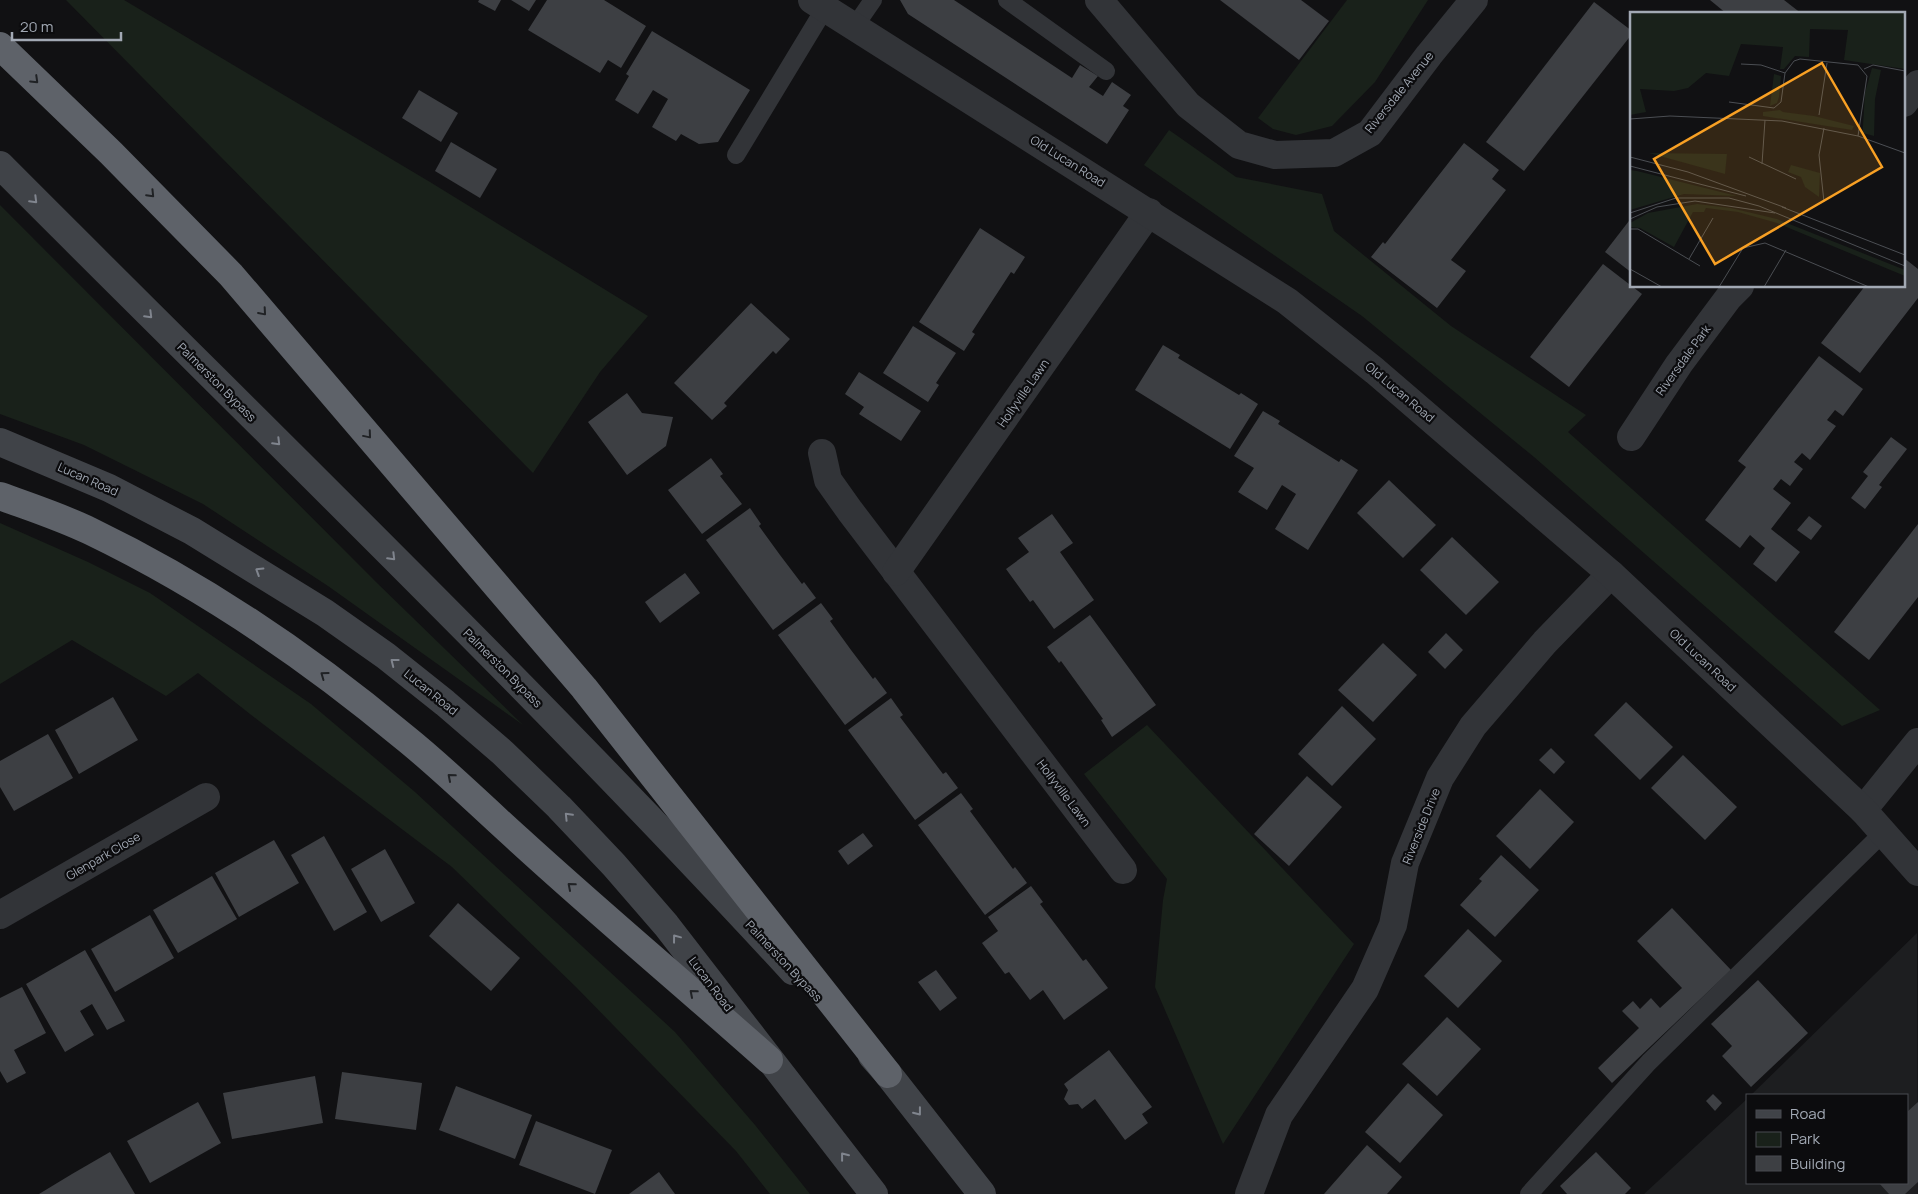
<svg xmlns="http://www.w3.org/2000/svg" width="1918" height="1194" viewBox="0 0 1918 1194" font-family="Manrope,sans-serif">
<rect width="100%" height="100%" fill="#111113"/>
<polygon fill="#1d1e20" points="1917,933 1918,1194 1644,1194 1747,1099 1747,1183 1907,1183 1907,1095 1751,1095"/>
<g fill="#19211a">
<polygon points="66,0 124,0 430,182 648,316 600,372 533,473"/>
<polygon points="1347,0 1428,0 1375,82 1332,126 1296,135 1273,129 1258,118"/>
<polygon points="1169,130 1236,177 1322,194 1334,231 1451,326 1586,415 1568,432 1880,710 1842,726 1534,457 1362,316 1144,165"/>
<polygon points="0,205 376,582 523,725 328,586 203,504 84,445 0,414"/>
<polygon points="0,523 88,562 150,593 311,704 415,792 675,1032 755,1125 810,1194 770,1194 736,1151 576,987 452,867 259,721 198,673 166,696 72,640 0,684"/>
<polygon points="1147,725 1354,944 1223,1144 1155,987 1163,900 1167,879 1084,774"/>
</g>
<g fill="#3d3f43">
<polygon points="479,0 501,0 495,11 478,2"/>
<polygon points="511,0 536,0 529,11"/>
<polygon points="547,0 604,0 646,26 621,68 608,60 600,73 528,30"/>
<polygon points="900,0 954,0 1072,78 1080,65 1098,76 1089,87 1103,96 1112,82 1131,95 1123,106 1129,110 1107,144 908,14"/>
<polygon points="1220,0 1301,0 1329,21 1299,60"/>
<polygon points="1710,0 1784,0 1802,14 1727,14"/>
<polygon points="1594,2 1632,31 1632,34 1524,171 1486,142"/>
<polygon points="652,31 750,90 718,142 699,144 681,134 676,141 652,127 668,99 653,90 638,114 615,100 629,76 626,74"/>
<polygon points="419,90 458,113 441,142 402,118"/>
<polygon points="451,142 497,169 480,198 435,171"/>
<polygon points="1464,143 1499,170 1492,179 1506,190 1451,260 1466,271 1437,308 1371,257 1383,242 1385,244"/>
<polygon points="1632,217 1632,273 1605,252"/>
<polygon points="980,228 1025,257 1014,274 1011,272 972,332 975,334 964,351 919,322"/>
<polygon points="1904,258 1918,269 1918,298 1860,373 1821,343 1865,286 1904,286"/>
<polygon points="1603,264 1642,294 1569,387 1530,357"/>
<polygon points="751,303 790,339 776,354 773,351 724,403 727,406 712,420 674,383"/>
<polygon points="913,326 956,353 936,383 939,385 928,402 883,373"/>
<polygon points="1163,345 1180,355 1178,358 1239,395 1241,393 1258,404 1230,449 1135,390"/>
<polygon points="1819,356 1863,389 1843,416 1835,410 1827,420 1836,426 1810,460 1802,453 1794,462 1803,469 1790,486 1781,479 1773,489 1791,503 1771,529 1800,552 1776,582 1753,564 1765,548 1750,535 1740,548 1705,520 1746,467 1738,461"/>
<polygon points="859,372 921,411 901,441 859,414 864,407 845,394"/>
<polygon points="627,393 642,413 673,417 666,446 627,475 588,422"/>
<polygon points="1263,411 1280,421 1278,424 1339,462 1341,459 1358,470 1308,550 1275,529 1296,494 1282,485 1267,510 1238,492 1254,468 1234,456"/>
<polygon points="1891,437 1907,449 1879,485 1882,487 1865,509 1851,498 1868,476 1863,472"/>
<polygon points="711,458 723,474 720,476 742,504 702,534 668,490"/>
<polygon points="1389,480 1436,525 1403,558 1357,513"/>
<polygon points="750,508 761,524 759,526 780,555 802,584 804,582 816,598 773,630 706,540"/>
<polygon points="1052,514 1073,543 1060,552 1094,600 1054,629 1033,600 1030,602 1006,569 1029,552 1018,538"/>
<polygon points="1809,516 1822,526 1811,540 1797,530"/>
<polygon points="1918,524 1918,597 1869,660 1834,632"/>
<polygon points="1452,537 1499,582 1466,615 1420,570"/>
<polygon points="685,573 700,593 660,623 645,602"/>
<polygon points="821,603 833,619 830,621 851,650 873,679 875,677 887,693 845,725 778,635"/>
<polygon points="1090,615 1156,705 1112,737 1101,720 1103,719 1061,661 1059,663 1047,647"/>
<polygon points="1446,633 1463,650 1445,669 1428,652"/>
<polygon points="1383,643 1417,675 1373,722 1338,690"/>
<polygon points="113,697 138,740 79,774 55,730"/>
<polygon points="891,698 903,715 900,717 943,774 946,772 958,788 915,820 848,730"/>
<polygon points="1626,702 1673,747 1640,780 1594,735"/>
<polygon points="1342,706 1376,739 1332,786 1298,754"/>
<polygon points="48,734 73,778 14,811 0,787 0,761"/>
<polygon points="1551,748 1565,762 1554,774 1539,760"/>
<polygon points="1683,755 1737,807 1705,840 1651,788"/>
<polygon points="1307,776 1342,807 1289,866 1254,834"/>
<polygon points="1540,789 1574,822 1530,869 1496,836"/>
<polygon points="961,793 973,809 970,811 1013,869 1015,867 1027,883 985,915 918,825"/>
<polygon points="863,833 873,846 848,865 838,851"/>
<polygon points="324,836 367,912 334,931 291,855"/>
<polygon points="274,840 299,883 239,917 215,873"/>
<polygon points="385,849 415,903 381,922 351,869"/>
<polygon points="1501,855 1539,890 1495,937 1460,905 1482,881 1479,879"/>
<polygon points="212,876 237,919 178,953 153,910"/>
<polygon points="1031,886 1043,902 1040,904 1083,961 1086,959 1108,988 1064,1020 1043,990 1030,1000 1009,972 1005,974 982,943 998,931 988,917"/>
<polygon points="458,903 520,958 491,991 429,936"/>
<polygon points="1672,908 1731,970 1612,1083 1598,1068 1639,1028 1622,1011 1633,1001 1640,1009 1651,998 1660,1008 1682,988 1637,941"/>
<polygon points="150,915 174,958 115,992 91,949"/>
<polygon points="1468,929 1502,961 1458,1008 1424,976"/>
<polygon points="85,950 125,1021 107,1030 92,1004 80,1011 94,1035 65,1052 26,984"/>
<polygon points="936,970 957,998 940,1011 918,982"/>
<polygon points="1758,980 1808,1033 1751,1087 1722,1056 1732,1046 1711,1024"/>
<polygon points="22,987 46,1033 14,1050 26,1073 7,1083 0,1071 0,998"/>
<polygon points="1447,1017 1481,1049 1437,1096 1402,1064"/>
<polygon points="1109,1050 1152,1107 1142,1114 1148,1123 1125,1140 1095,1099 1082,1109 1078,1104 1069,1105 1064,1099 1068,1090 1064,1084"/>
<polygon points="342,1072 422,1083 416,1130 335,1119"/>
<polygon points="315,1076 323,1123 232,1139 223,1093"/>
<polygon points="1408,1083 1443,1115 1400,1163 1365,1132"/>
<polygon points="456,1086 532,1115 515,1159 439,1130"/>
<polygon points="1713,1094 1722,1103 1715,1111 1706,1101"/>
<polygon points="198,1102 221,1143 150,1183 127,1141"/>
<polygon points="1918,1102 1918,1182 1905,1194 1889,1194 1879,1183 1907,1183 1907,1112"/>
<polygon points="536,1121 612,1150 595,1194 519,1165"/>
<polygon points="1367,1145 1402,1177 1387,1194 1324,1194"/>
<polygon points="110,1152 135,1194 39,1194 72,1174"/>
<polygon points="1596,1152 1631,1188 1625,1194 1567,1194 1560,1186"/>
<polygon points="659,1172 675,1194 629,1194"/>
</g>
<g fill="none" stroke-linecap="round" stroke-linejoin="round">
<g stroke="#323438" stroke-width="18">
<polyline points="1007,0 1106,71"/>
<polyline points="855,26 873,0"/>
<polyline points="736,155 825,8"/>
<polyline points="1529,1194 1649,1062 1883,833"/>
</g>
<g stroke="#323438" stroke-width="28">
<polyline points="1099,0 1188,105 1239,145 1275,155 1334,153 1370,133 1429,55 1474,0"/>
<polyline points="1904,103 1918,84"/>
<polyline points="1631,437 1679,364 1729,297 1740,286"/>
<polyline points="822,453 828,480 850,511 1123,870"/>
<polyline points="896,572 1149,212"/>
<polyline points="1863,810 1918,742"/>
<polyline points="0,915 206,797"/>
<polyline points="1249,1194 1279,1115 1365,989 1393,925 1405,863 1440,778 1473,726 1545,642 1611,574"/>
</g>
<polyline stroke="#323438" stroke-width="28" points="812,0 1287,301 1375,371 1611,574 1863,810 1918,872"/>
<g stroke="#404348" stroke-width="28">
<path d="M0,165C266,432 538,694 793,971"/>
<polyline points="0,442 109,488 192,531 325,613 386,656 445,703 503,753 559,807 614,865 666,925 874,1194"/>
<polyline points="872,1056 888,1074 982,1194"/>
</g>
<g stroke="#5e6269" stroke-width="28">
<polyline points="0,46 111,153 231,275 584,688 888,1074"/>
<path d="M0,496C30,507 61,517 90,531C202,585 308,657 404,737C444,769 481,806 519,840C601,915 686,986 769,1060"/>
</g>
</g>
<defs><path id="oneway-chevron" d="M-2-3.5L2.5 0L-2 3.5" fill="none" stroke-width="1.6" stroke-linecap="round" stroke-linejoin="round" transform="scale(1.25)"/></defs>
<g stroke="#202225">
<use href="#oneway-chevron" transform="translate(35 80) rotate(44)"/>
<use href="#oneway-chevron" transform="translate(151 194) rotate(46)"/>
<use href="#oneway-chevron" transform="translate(263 312) rotate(49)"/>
<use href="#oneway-chevron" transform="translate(368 435) rotate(50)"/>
<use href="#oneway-chevron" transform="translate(324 675) rotate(-144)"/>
<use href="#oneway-chevron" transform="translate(451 777) rotate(-139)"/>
<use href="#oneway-chevron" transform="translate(571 886) rotate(-139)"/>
<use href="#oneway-chevron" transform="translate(693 993) rotate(-139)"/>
</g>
<g stroke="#80858e">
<use href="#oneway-chevron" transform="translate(34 200) rotate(45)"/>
<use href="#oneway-chevron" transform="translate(149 315) rotate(45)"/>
<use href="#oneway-chevron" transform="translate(277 442) rotate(45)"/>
<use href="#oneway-chevron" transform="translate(392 557) rotate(45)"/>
<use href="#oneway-chevron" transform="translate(259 571) rotate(-148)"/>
<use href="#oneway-chevron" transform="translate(394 662) rotate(-142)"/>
<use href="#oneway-chevron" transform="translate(568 816) rotate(-134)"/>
<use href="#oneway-chevron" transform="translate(676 938) rotate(-127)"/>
<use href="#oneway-chevron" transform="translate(918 1112) rotate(52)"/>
<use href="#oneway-chevron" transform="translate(844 1156) rotate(-128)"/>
</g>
<g text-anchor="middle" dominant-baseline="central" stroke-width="4.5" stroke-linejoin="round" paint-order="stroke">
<g font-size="12" fill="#a2a9b4" stroke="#0c0c0e">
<text transform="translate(1399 92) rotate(-51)">Riversdale Avenue</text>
<text transform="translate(1068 161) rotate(32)">Old Lucan Road</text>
<text transform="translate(1683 360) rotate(-54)">Riversdale Park</text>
<text transform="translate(217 382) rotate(45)">Palmerston Bypass</text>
<text transform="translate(1400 392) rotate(40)">Old Lucan Road</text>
<text transform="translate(1023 393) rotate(-55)">Hollyville Lawn</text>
<text transform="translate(88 479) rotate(24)">Lucan Road</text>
<text transform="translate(1703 660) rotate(43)">Old Lucan Road</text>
<text transform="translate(503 668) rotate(45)">Palmerston Bypass</text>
<text transform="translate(431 692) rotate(39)">Lucan Road</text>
<text transform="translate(1064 793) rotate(53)">Hollyville Lawn</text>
<text transform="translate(1421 826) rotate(-68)">Riverside Drive</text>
<text transform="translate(103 856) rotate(-30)">Glenpark Close</text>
<text transform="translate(784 961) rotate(47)">Palmerston Bypass</text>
<text transform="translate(711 984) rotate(53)">Lucan Road</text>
</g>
</g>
<g transform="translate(1630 12)">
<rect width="275" height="275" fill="#111113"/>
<path d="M0,0H275V57L214,48L218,18L180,17L179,45L165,44L154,57H150L153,35L111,32L99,64L76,61L58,76L44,79L10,77L16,100L0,103ZM242,56L251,58L245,87L244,124L233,121V114L235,81ZM144,62L151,64L149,85L147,91L140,94ZM150,98L153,100L184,104L224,114L222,118L133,104V100ZM19,141L97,142L95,162ZM161,153L190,161L189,185L175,175L171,165L158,160ZM0,158L7,159L107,184L54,182L0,198ZM67,192L101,196L147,207L275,258V264L147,211L108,200L76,196L74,200H63L44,235L10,216L0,215V211L18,201Z" fill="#19211a"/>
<path fill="none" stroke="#4b4e53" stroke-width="1" d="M111,52L131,53L155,61M234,57L243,53L275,59M99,90L144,96L151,90L155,61L164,49L170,47L228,53L237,64L228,124M189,103L197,51M0,107L40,104L152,109L228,124L275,141M0,145L58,160L156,196M119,145L166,167M132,152L135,108M0,154L116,184M194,190L189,143L194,116M152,195L275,243M0,201L46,186H99L129,194L275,254M0,207L27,195L65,189L145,201M0,217H8L70,254M59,247L83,206M0,257L32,275M89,275L113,236L135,231L239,275M134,275L156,238"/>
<path fill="#f8a024" fill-opacity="0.15" stroke="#f8a024" stroke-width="2.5" d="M192,51L252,155L85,252L24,147Z"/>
<rect width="275" height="275" fill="none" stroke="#a2a9b4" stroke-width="2.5"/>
</g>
<rect x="1746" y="1094" width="162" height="90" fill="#0c0c0e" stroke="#484b50"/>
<rect x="1756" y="1110" width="25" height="8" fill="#404348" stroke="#484b50"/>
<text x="1790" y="1119" font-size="15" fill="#a2a9b4">Road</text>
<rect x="1756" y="1132" width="25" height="15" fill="#19211a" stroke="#484b50"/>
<text x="1790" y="1144" font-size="15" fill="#a2a9b4">Park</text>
<rect x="1756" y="1156" width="25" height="15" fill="#3d3f43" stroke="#484b50"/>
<text x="1790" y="1169" font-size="15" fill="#a2a9b4">Building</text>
<path d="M12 32v8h109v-8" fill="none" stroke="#a2a9b4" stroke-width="2.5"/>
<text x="20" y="32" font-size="15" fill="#a2a9b4" stroke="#0c0c0e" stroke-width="4" paint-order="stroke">20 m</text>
</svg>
